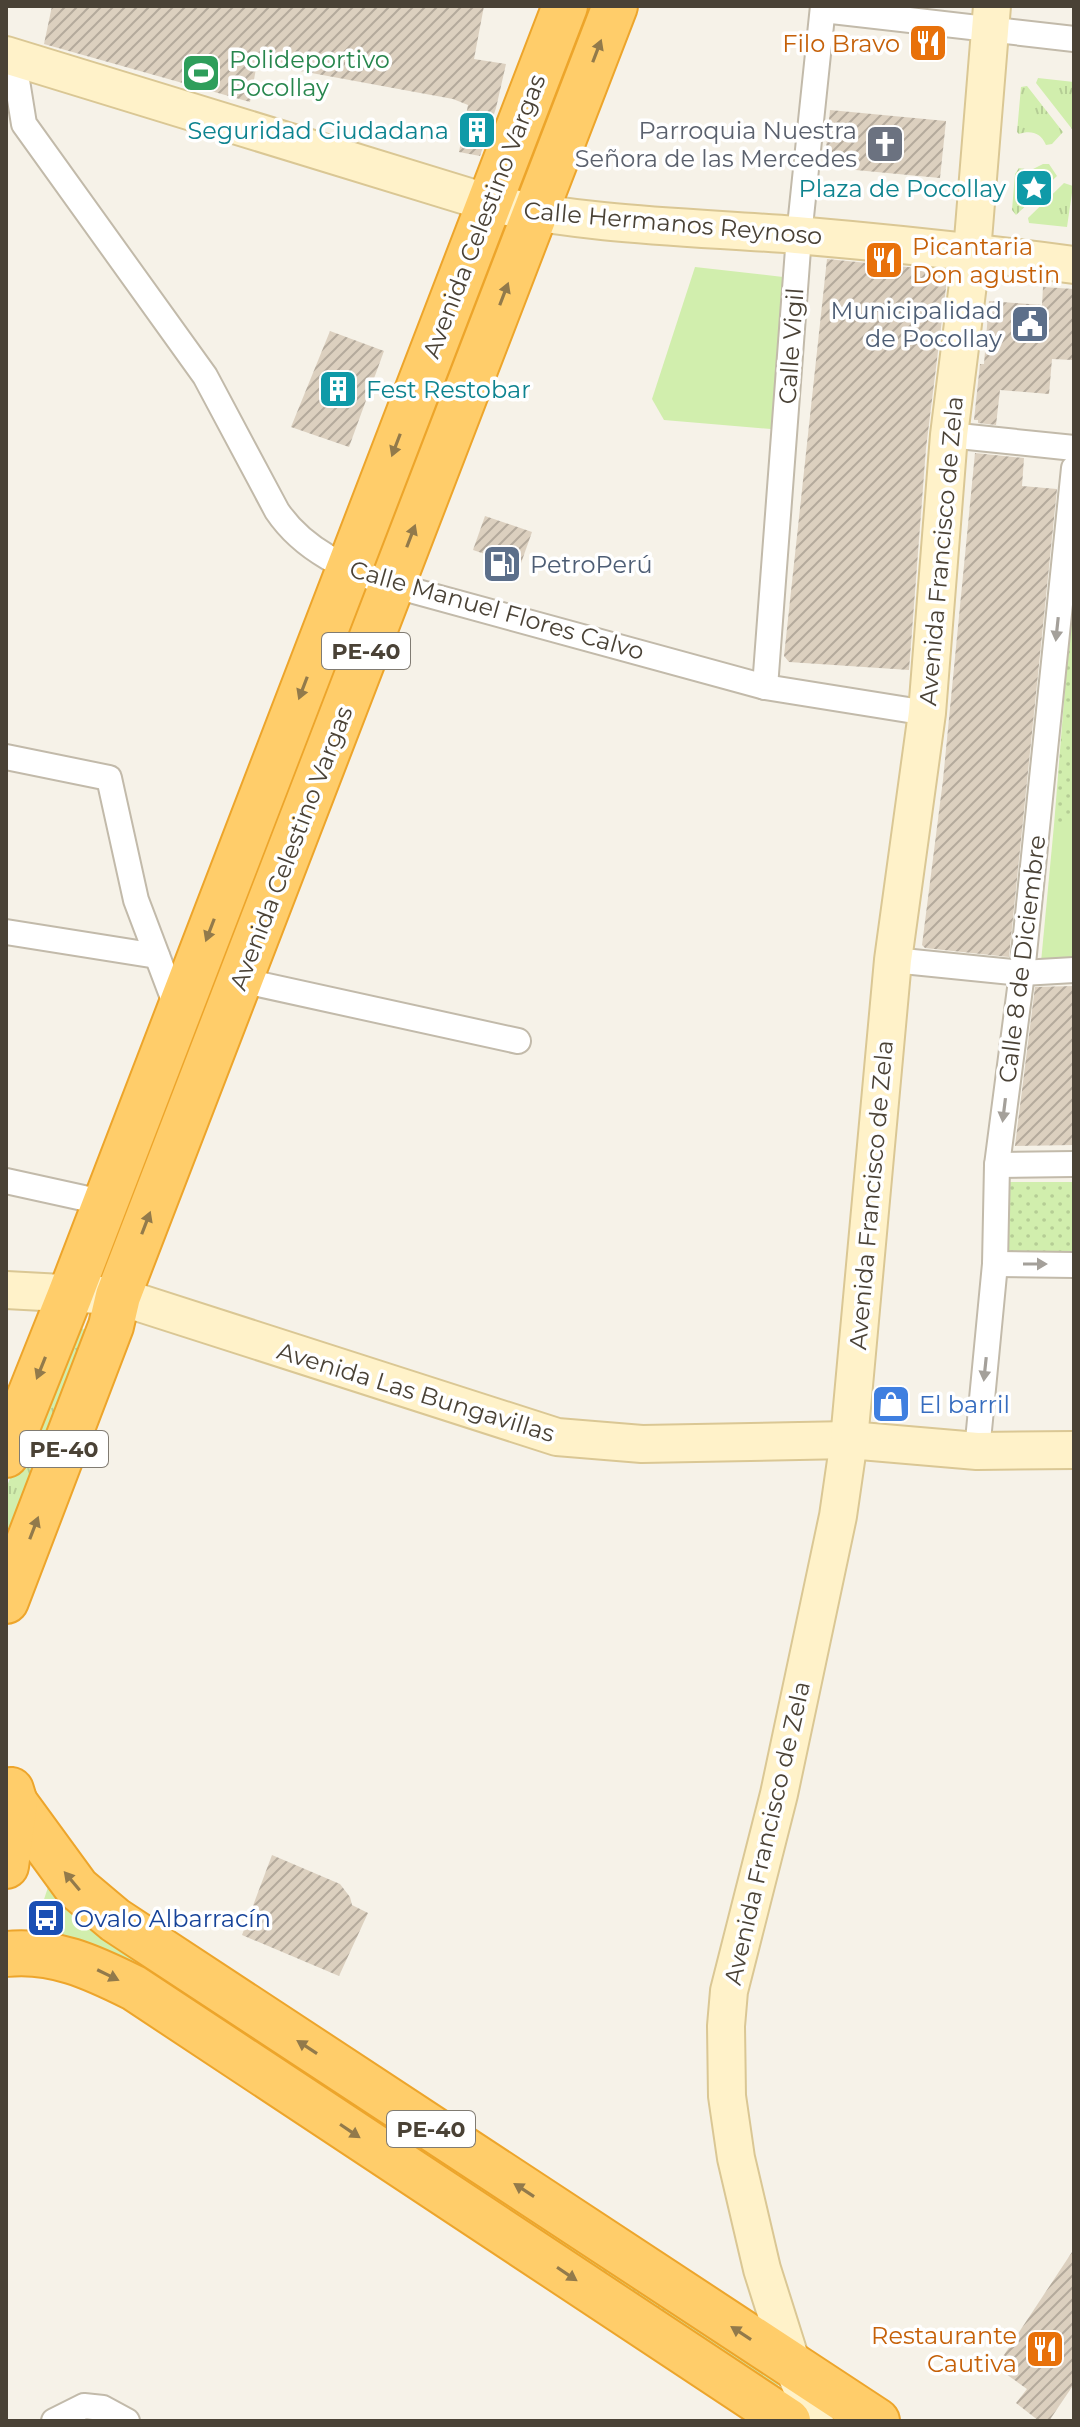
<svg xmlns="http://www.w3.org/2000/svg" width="1080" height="2427" viewBox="0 0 1080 2427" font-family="Montserrat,sans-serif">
<defs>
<pattern id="grass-tufts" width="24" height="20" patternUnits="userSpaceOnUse" patternTransform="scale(2)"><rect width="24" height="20" fill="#d1eead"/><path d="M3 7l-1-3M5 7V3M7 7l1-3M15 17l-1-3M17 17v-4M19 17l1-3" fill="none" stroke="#b5cd95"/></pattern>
<pattern id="park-dots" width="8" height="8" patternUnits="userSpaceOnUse" patternTransform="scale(2)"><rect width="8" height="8" fill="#d1eead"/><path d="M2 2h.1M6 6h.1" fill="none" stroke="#b5cd95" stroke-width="1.8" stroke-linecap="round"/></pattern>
<pattern id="building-hatch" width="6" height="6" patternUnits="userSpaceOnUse" patternTransform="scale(2)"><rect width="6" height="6" fill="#dcd0bf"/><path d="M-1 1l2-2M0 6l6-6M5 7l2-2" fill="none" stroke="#b4aa9c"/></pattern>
</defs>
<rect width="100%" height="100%" fill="#f6f2e8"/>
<g fill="url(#grass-tufts)">
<polygon points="1038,78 1074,82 1074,128 1072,129 1036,83"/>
<path d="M1027,86L1063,132L1052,144L1046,145C1041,133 1031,130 1019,134L1017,132L1021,87Z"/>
<polygon points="1043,164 1049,164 1057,176 1016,215 1012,210 1015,174 1019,168 1031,170"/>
<polygon points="1064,183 1073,186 1067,227 1029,223 1028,218"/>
<polygon points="79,1327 88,1331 6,1571 6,1489 63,1336"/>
<polygon points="51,1878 774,2369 783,2403 33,1933"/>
</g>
<g fill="url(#park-dots)">
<polygon points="1074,576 1074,825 1054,825"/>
<polygon points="1007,1182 1074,1182 1074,1272 999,1272"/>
</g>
<g fill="#d1eead">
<polygon points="695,267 783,277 771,429 664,420 652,399"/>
<polygon points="1054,825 1074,825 1074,967 1041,962"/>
</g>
<g fill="url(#building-hatch)">
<polygon points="52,6 484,6 474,59 506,64 496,108 480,156 459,152 468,105 453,99 257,63 250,102 44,44"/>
<polygon points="830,110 946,121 940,178 824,167"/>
<polygon points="827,259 948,271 926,448 909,670 789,662 784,656"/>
<polygon points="1043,287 1074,289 1072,360 1052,359 1049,394 1000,390 996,425 978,423 978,420 974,420 980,364 984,364 989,301 1042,305"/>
<polygon points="330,331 384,351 349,447 291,427"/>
<polygon points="975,453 1024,458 1022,486 1057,489 1009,957 925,948 922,945 943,780"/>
<polygon points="485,516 532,532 520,566 473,550"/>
<polygon points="1074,986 1074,1145 1015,1146 1035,987"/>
<polygon points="272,1855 340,1884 350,1897 352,1905 368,1913 339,1976 242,1935"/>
<polygon points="1074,2249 1074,2384 1049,2421 1039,2421 1016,2403 1027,2389 996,2367"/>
</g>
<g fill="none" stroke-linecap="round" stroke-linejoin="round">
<defs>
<g id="street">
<polyline points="823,10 1074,39"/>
<path d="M13,56L24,124L205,376L277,511C304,551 348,570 392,585L765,687L927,713"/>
<polyline points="949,435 1074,448"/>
<polyline points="765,687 799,236 823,6"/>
<polyline points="6,757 109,778 136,900 178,1011"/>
<polyline points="6,932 157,956"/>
<polyline points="893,960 1022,973 1074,970"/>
<polyline points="240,980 518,1041"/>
<polyline points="997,1165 1074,1164"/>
<polyline points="6,1181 106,1203"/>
<polyline points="995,1264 1074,1265"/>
<polyline points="977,1451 995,1264 997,1165 1022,973 1074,468"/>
<polyline points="54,2421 84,2406 103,2408 127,2421"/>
</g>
<g id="secondary">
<path d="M6,55L489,203C590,226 694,227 796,235C889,243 982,253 1074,265"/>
<polyline points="6,1290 118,1296 557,1437 642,1444 849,1440 977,1451 1074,1450"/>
<polyline points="815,2421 793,2367 762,2269 736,2158 727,2096 726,2026 729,1991 779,1794 838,1516 849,1440 893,960 927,713 949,435 972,252 992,6"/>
</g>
<g id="highway">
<polyline points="6,1455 70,1295 565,6"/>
<polyline points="6,1601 111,1326 118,1296 615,6"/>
<polyline points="15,1803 77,1888 115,1920 877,2421"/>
<polyline points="6,1866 15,1803 11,1790"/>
<path d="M6,1954C53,1949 92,1967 134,1988L788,2421"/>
</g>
</defs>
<use href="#street" stroke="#c2baaa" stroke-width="28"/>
<use href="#secondary" stroke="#dac794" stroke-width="40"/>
<use href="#highway" stroke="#eda52b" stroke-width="48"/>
<use href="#street" stroke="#fff" stroke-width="24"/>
<use href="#secondary" stroke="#fff2c9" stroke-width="36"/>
<use href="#highway" stroke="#ffcd6a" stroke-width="44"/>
</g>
<defs><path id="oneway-solid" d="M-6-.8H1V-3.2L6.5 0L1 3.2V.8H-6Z" transform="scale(2)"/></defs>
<g fill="#927a4b">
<use href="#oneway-solid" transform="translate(597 51) rotate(-69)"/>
<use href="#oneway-solid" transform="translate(504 294) rotate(-69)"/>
<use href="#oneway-solid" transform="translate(396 445) rotate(111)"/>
<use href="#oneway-solid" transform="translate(411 536) rotate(-69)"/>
<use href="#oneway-solid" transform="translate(303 688) rotate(111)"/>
<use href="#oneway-solid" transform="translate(210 930) rotate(111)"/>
<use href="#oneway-solid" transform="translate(146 1223) rotate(-69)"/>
<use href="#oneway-solid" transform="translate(41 1368) rotate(112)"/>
<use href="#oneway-solid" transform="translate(34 1528) rotate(-69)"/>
<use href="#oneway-solid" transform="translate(72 1881) rotate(-130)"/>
<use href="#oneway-solid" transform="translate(108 1975) rotate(26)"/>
<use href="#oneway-solid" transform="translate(307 2047) rotate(-147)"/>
<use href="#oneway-solid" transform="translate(350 2131) rotate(34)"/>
<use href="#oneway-solid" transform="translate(524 2190) rotate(-147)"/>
<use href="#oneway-solid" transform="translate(567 2274) rotate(34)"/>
<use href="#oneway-solid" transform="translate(741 2333) rotate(-147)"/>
</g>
<g fill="#a4a09a">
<use href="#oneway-solid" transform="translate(1057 629) rotate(96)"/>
<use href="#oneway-solid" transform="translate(1004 1110) rotate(97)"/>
<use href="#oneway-solid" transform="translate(1035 1264)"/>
<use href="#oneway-solid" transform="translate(985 1369) rotate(96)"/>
</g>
<defs>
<symbol id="restaurant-square" viewBox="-11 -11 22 22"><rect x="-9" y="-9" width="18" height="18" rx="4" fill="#e8710a" stroke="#fff"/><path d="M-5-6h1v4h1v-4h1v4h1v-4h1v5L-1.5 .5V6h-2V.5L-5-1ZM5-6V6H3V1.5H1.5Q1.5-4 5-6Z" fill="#fff"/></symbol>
<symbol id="stadium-square" viewBox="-11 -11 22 22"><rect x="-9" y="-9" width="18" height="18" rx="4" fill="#2e9e5b" stroke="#fff"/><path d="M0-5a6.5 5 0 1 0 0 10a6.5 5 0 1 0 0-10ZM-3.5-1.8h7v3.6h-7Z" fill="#fff"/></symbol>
<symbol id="building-square" viewBox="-11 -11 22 22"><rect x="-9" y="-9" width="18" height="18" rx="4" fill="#0f9aa8" stroke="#fff"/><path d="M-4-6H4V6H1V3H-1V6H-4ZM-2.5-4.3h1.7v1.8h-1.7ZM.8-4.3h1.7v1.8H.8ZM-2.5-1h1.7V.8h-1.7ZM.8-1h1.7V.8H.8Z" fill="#fff"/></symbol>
<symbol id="church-square" viewBox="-11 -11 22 22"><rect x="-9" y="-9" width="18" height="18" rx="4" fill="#6b7280" stroke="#fff"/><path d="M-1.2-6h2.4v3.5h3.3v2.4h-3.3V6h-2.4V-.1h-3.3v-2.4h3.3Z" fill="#fff"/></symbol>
<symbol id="sight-square" viewBox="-11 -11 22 22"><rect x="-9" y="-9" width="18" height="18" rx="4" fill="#0f9aa8" stroke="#fff"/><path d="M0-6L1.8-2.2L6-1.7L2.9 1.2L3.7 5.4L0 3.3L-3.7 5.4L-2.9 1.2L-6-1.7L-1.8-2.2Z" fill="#fff"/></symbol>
<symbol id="civic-square" viewBox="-11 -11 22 22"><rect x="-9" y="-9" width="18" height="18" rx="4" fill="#5c6f8a" stroke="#fff"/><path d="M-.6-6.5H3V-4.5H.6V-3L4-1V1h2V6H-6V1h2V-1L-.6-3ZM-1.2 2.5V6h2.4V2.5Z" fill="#fff"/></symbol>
<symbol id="fuel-square" viewBox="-11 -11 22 22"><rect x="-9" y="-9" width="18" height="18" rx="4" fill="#5c6f8a" stroke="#fff"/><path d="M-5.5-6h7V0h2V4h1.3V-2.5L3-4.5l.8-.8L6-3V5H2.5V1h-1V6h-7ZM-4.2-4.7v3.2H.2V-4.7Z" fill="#fff"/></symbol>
<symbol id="shop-square" viewBox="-11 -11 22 22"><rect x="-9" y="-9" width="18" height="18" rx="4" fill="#3f7fe0" stroke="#fff"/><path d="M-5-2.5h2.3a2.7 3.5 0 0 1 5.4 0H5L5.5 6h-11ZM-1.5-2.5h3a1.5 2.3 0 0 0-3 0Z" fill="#fff"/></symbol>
<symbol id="bus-square" viewBox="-11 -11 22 22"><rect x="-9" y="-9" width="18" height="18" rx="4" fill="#1a4fb4" stroke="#fff"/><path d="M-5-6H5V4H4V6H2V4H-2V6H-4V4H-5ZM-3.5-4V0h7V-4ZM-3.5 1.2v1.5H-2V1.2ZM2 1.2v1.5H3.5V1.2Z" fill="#fff"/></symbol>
</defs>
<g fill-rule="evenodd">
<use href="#restaurant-square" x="906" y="21" width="44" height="44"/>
<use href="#stadium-square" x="179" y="51" width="44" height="44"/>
<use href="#building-square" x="455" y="108" width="44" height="44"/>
<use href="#church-square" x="863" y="122" width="44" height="44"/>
<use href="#sight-square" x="1012" y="166" width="44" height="44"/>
<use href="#restaurant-square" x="862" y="238" width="44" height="44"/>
<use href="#civic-square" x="1008" y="302" width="44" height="44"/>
<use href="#building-square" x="316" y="367" width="44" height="44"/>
<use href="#fuel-square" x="480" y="542" width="44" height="44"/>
<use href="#shop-square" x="869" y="1382" width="44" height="44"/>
<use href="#bus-square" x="24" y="1896" width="44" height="44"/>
<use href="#restaurant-square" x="1023" y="2327" width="44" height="44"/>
</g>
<g text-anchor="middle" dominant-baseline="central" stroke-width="7" stroke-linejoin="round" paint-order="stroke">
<g fill="#fff" stroke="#807b72" stroke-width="2">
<rect x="322" y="633" width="88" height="36" rx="6"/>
<rect x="20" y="1431" width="88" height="36" rx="6"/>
<rect x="387" y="2111" width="88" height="36" rx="6"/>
</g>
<g font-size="22" font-weight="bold" fill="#4a4236">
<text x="366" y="651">PE-40</text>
<text x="64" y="1449">PE-40</text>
<text x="431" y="2129">PE-40</text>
</g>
<g font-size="24" fill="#c56008" stroke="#fff" text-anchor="end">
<text x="900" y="43">Filo Bravo</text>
<text x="912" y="246" text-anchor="start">Picantaria<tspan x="912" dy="28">Don agustin</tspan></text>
<text x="1017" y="2335">Restaurante<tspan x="1017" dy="28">Cautiva</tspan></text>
</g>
<g font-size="24" fill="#27864d" stroke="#fff" text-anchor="start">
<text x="229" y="59">Polideportivo<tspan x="229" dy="28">Pocollay</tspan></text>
</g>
<g font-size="24" fill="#0d838f" stroke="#fff" text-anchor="end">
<text x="449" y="130">Seguridad Ciudadana</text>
<text x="1006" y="188">Plaza de Pocollay</text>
<text x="366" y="389" text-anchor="start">Fest Restobar</text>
</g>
<g font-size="24" fill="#5b616d" stroke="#fff" text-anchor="end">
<text x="857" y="130">Parroquia Nuestra<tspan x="857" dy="28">Señora de las Mercedes</tspan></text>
</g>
<g font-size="24" fill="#4a4236" stroke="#fff">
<text transform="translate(484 216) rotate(-69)">Avenida Celestino Vargas</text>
<text transform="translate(673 223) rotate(5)">Calle Hermanos Reynoso</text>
<text transform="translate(791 346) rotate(-86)">Calle Vigil</text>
<text transform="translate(941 551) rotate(-85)">Avenida Francisco de Zela</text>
<text transform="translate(497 610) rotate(16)">Calle Manuel Flores Calvo</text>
<text transform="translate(291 848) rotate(-69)">Avenida Celestino Vargas</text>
<text transform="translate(1022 959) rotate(-83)">Calle 8 de Diciembre</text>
<text transform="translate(871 1195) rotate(-85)">Avenida Francisco de Zela</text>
<text transform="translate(416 1392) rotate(17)">Avenida Las Bungavillas</text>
<text transform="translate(767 1833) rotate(-77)">Avenida Francisco de Zela</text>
</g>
<g font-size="24" fill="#4e5e75" stroke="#fff" text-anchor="end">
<text x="1002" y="310">Municipalidad<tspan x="1002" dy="28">de Pocollay</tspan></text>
<text x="530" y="564" text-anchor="start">PetroPerú</text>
</g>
<g font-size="24" fill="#366cbe" stroke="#fff" text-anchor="start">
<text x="919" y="1404">El barril</text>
</g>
<g font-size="24" fill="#164399" stroke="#fff" text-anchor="start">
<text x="74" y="1918">Ovalo Albarracín</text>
</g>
</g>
<rect width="1080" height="2427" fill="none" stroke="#4a4236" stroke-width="16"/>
</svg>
